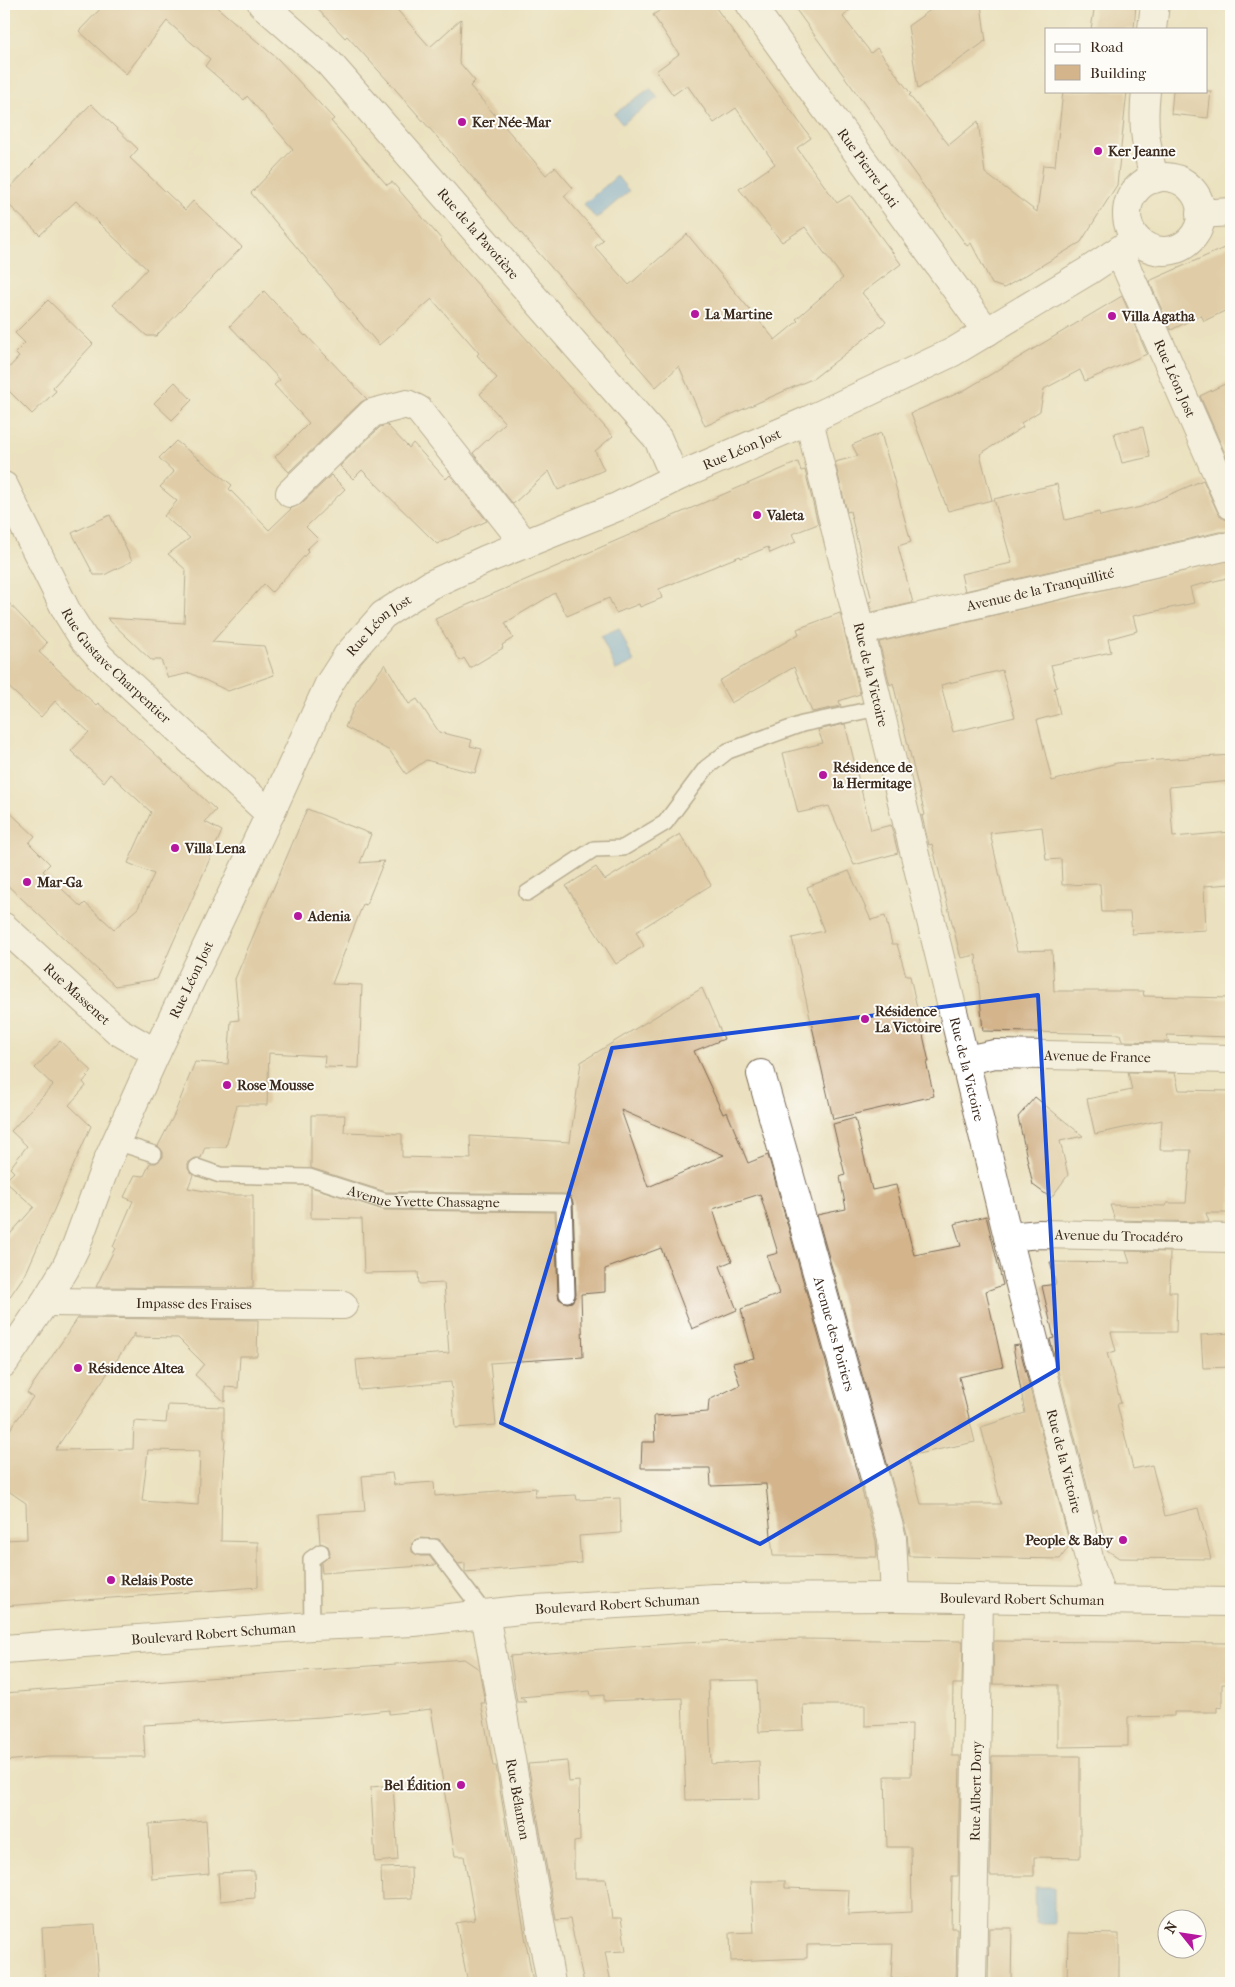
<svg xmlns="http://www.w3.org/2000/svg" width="1235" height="1987" viewBox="0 0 1235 1987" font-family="'IM FELL French Canon',serif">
<rect width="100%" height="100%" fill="#fdfcf7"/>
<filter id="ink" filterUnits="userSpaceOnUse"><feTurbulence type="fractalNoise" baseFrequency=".02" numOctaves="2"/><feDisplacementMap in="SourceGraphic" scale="10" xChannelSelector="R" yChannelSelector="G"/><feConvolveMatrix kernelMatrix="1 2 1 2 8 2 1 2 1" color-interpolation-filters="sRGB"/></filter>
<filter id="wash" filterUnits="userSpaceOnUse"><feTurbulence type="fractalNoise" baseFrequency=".0096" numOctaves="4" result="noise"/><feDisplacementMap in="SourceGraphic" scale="20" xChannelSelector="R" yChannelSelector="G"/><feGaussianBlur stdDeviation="1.12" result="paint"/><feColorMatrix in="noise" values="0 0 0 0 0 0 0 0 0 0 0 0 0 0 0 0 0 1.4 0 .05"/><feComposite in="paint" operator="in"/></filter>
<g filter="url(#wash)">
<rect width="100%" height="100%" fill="#ebe1c0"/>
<g fill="#70abe0" stroke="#566a7f">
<polygon points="650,88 658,98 622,124 614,114"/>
<polygon points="617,176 629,191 596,219 584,204"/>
<polygon points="619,628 634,662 616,670 601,636"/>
<polygon points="1035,1887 1054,1887 1054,1923 1036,1923"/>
</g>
<g id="blocks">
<g fill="#d3b48b" fill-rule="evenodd">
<polygon points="105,4 213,4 278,59 334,119 331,121 387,185 392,182 442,240 441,241 464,269 613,436 595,451 604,470 558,490 549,471 513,504 473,453 505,423 480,394 497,378 477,355 479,353 432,299 379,345 251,193 293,149 247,96 244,100 205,66 210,59 167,21 126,74 79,31"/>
<polygon points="313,4 392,4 430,47 461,19 459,62 475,81 470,86 546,175 555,167 573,188 564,196 603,240 595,247 629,285 687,234 775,340 798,321 796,319 843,278 805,227 782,242 739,189 775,164 736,108 714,123 687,85 673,95 656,71 679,54 653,15 669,4 713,4 811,138 797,148 837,203 850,195 901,264 862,293 886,322 814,378 705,426 679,366 656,387 389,82 347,36 345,38"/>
<polygon points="792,4 855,4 843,17 871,53 877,48 911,94 909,95 949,145 978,121 985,173 1037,212 1043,165 1055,166 1063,91 1127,91 1117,185 1081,242 1004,288 992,284 971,243 967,246"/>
<polygon points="939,4 981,4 986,42 983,41 983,43 918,89 908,26"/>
<polygon points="1095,4 1136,4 1134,29 1091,29"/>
<polygon points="1173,91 1211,91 1208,118 1171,114"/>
<polygon points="91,104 138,149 130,158 185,210 193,201 242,247 156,336 147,336 113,305 147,269 76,201 40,235 4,200 4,194"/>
<polygon points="1231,245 1231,308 1204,321 1201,315 1171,330 1149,281"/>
<polygon points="264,291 305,336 306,335 367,399 361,402 289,472 275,457 309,423 274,385 280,380 230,326"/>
<polygon points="1122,296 1147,354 1085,381 1080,370 1044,389 1040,411 1021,423 1023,427 980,454 992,500 948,511 911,413 963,391"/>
<polygon points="48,300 93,344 53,387 56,391 32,414 4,386 4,373 19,357 15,353 25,343 15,333"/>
<polygon points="1231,381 1231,467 1200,396"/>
<polygon points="175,382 192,400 172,420 154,403"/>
<polygon points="387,425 409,448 413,443 446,479 450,475 487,521 437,544 362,470 353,479 340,466 380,427"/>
<polygon points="1143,427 1150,457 1122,463 1114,433"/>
<polygon points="881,433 911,542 898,546 913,603 872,612 869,602 872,601 850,511 847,512 835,462 858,456 852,445"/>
<polygon points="176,441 232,485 229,489 269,530 292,508 301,504 331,475 345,489 306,527 318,539 307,549 308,552 272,592 264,584 212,642 264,646 274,675 228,691 190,673 168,678 161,660 151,660 107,618 184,623 186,570 168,554 190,538 164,516 177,501 160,487 174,472 159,458"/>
<polygon points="798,462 801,471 805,470 818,524 792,534 796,542 770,553 768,547 741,558 740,556 659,589 662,598 640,607 639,604 616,613 609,598 567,616 555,593 505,623 513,638 502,645 503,648 470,668 464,658 460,661 435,619"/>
<polygon points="1203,480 1217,511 1221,517 1227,520 1231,534 1227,532 1219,532 965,591 961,574 1012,563 994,499 1057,484 1065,520 1099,512 1100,516 1141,507"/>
<polygon points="110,515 132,561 104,575 94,575 72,533"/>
<path d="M1231,560V577L1190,587L1194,603L1133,616L1137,631L1108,639L1111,652L1051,665L1057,687L1054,688L1060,714L1037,720L1052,781L1117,763L1231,755V781L1169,787L1173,837L1231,832V884L1204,886L1206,930L1132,934L1130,912H1102L1100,884L1062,885L1061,859L1046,860L1042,827L990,833L1017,951L1052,950L1054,991H1143L1144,996L1231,998V1037L1167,1035L1169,1042L1122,1041L1120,1034L983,1031L976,955L961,958L932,844L929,845L922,816L925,815L893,683L890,685L879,642ZM1002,670L1015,717L953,732L941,685Z"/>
<polygon points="4,598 47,643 39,652 96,705 98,703 127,728 216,810 205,822 222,831 157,979 115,986 4,882 4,807 35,836 29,843 50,864 43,871 81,907 85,903 114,929 138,908 154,874 128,863 151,812 110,774 104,782 71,751 89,732 55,701 41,717 4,683"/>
<polygon points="840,613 860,694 839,701 841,706 812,712 794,667 731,703 719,681 799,634 797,629"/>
<polygon points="385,664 409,704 417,699 439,732 472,740 470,746 482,749 475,773 426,760 406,774 390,751 345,727 355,705"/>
<polygon points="845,724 871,830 891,825 898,853 854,865 829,806 798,813 783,753 823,743 818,730"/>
<polygon points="307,809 371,834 360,863 384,861 366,905 363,904 332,984 362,985 359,1068 324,1067 325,1056 269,1053 267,1105 237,1105 226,1147 205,1147 201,1158 195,1158 188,1163 188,1169 193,1175 188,1188 226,1195 253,1195 253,1288 96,1287 115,1248 113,1247 133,1201 124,1197 135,1175 144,1176 150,1163 156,1163 163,1157 163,1152 158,1146 174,1115 195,1062 228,1064 231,1021 239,1020 235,979"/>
<polygon points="680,834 711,885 636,932 644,946 616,964 566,886 596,867 605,880"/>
<polygon points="849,871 871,920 885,916 892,944 897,944 906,976 910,976 929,1062 926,1062 934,1096 833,1119 792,938 824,931 807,887"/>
<path d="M702,988L724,1039L694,1051L723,1114L727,1112L748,1163L768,1155L876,1541L877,1557L773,1556L766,1484L711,1486L710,1468H641L642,1442H655L654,1416L708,1412L709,1400L740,1385L733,1363L754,1358L741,1309L779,1294L767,1256L778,1253L760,1194L713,1209L722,1238L732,1261L720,1266L737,1310L692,1329L661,1248L605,1269V1292L581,1294L583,1357L490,1363L496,1425L455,1428L451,1382L359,1390L356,1360L449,1353L444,1283L419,1284L418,1272L364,1273L362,1219L311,1218V1187L384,1210L555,1212L558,1294L559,1299L567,1303L572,1302L576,1294L573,1202L569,1195L564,1194L386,1192L311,1168V1115H345L344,1132L402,1134V1157L471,1159L470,1136L570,1142L581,1062ZM621,1110L724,1155L648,1187Z"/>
<polygon points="60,1041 92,1071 83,1082 86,1086 69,1105 91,1126 26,1273 4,1305 4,1241 34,1207 5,1181 14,1172 10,1168 27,1146 11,1131 53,1085 35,1068"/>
<polygon points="1128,1072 1175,1073 1179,1090 1231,1091 1231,1213 1206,1213 1209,1222 1115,1220 1110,1205 1166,1206 1167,1203 1186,1203 1191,1150 1160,1150 1162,1120 1095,1134 1087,1099 1132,1090"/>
<polygon points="1035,1097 1083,1136 1060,1141 1068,1175 1051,1198 1033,1185 1018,1117"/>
<polygon points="855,1118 872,1190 896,1185 914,1255 961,1246 954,1224 986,1216 1003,1285 986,1291 1003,1367 959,1377 975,1442 908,1456 921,1504 1001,1504 981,1427 1025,1413 1013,1346 1019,1345 1070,1545 1060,1559 909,1556 907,1534 817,1215 846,1209 840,1177 845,1175 833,1124"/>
<polygon points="1126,1251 1170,1252 1169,1292 1177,1292 1176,1332 1111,1332 1116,1351 1107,1353 1121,1403 1117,1404 1133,1469 1152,1465 1165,1516 1198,1508 1211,1559 1119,1558 1107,1550 1097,1509 1094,1513 1050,1339 1054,1338 1042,1286 1056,1284 1050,1262 1130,1263"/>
<path d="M78,1318L258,1320L257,1356H240L238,1388L225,1387V1402L195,1375L204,1364L178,1338L135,1337V1333L55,1450L133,1449L134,1421L166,1423L168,1405L224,1407V1438H225L222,1479L221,1541L258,1542V1587L4,1606V1540L27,1539L26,1503L4,1488V1438L33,1397L27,1393ZM148,1450L200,1451L198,1505L142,1501Z"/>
<polygon points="1231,1333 1231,1367 1203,1368 1201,1335"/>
<polygon points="392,1473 394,1485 434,1482 435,1496 536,1488 535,1497 576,1495 577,1500 620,1498 621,1533 579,1536 581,1563 465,1572 465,1563 458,1564 439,1539 420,1538 412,1543 412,1552 420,1556 429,1556 436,1565 322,1573 321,1563 329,1556 330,1552 328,1546 320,1543 318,1514 365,1511 362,1476"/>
<polygon points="803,1639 963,1641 962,1684 953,1684 952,1756 960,1756 958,1876 952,1876 951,1928 957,1928 956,1983 907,1983 907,1978 891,1978 893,1944 807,1945 807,1958 731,1961 730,1933 754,1932 751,1881 785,1881 785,1888 849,1890 848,1915 912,1912 911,1847 887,1847 885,1776 911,1776 912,1724 865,1726 865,1705 803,1705 804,1730 759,1732 757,1680 708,1681 711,1764 759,1761 760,1799 686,1800 682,1698 604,1701 604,1695 591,1696 590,1691 520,1697 526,1702 517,1702 510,1656 681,1643"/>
<polygon points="994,1641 1231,1643 1231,1684 1222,1684 1222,1708 1217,1707 1217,1712 1174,1712 1174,1716 1128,1717 1128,1746 1058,1747 1058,1685 993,1684"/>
<polygon points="464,1659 479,1669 485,1703 481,1703 493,1766 496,1766 533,1983 468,1983 456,1923 475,1920 464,1856 455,1856 431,1709 389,1714 389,1710 322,1717 200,1724 199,1722 143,1725 145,1757 48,1757 4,1761 4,1693"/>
<polygon points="992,1756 1080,1756 1080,1858 1034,1857 1034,1876 990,1876"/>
<polygon points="567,1761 569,1782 579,1781 580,1841 574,1842 574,1879 606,1879 612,1918 621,1918 626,1951 605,1952 611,1983 584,1983 570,1919 556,1920 528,1764"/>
<polygon points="393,1785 398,1860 375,1862 371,1787"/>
<polygon points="206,1820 209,1874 152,1879 149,1824"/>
<polygon points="411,1867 412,1898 382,1899 381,1868"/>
<polygon points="254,1871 255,1898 220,1901 218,1873"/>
<polygon points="95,1925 99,1983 45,1983 42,1928"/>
<polygon points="989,1928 1012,1928 1011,1983 988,1983"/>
<polygon points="1068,1933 1119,1934 1119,1983 1067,1983"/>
</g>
</g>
</g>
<g filter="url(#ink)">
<use href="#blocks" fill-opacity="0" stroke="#796a57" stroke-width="1"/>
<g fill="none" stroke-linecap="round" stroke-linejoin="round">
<defs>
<g id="service">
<polyline points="527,893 594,849 623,848 665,823 706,768 728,751 802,724 878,708"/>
<polyline points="116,1142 154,1154"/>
<path id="s1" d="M197,1167L220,1175L309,1177L384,1201L564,1203L567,1294"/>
<polyline points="420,1547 434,1547 485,1614"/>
<polyline points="312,1626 311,1559 321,1552"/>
</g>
<g id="minor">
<path id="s2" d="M262,4L329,63L643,422L658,439L675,478"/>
<path id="s3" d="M750,4L987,332"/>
<polyline points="1152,29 1155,4"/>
<path d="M1146,91C1142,127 1146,144 1154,179"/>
<circle cx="1164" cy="214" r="37"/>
<polyline points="1200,214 1231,212"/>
<path id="s4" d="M1119,251L1231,505"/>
<path id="s5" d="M809,420L1008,1237L1091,1566L1102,1599"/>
<path id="s6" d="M4,486L68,614L83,638L101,658L270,814"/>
<polyline points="290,493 372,413 407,404 419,410 525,544"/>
<path id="s7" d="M859,631L1223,547"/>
<path id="s8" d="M4,927L118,1031L156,1053"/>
<path id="s9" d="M966,1060L995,1054L1231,1059"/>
<path id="s10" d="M761,1074L892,1538L895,1597"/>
<path id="s11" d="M1008,1237L1040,1234L1231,1238"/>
<path id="s12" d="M45,1302L343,1305"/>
<path id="s13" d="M4,1363L45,1302L65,1269L76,1246L107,1162L156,1053L270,814L329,684L347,656L383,615L430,585L487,559L617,507L675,478L809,420L953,352L1088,271L1136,239"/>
<path id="s14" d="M485,1614L551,1983"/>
<path id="s15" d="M972,1983L979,1598"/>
</g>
<g id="primary">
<path id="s16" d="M4,1649L312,1626L414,1622L520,1610L715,1598L895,1597L1231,1602"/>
</g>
</defs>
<use href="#service" stroke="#796a57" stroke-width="18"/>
<use href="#minor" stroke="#796a57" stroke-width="30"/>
<use href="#primary" stroke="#796a57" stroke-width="30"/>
<use href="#service" stroke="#fff" stroke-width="15"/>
<use href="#minor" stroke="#fff" stroke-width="28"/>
<use href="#primary" stroke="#fff" stroke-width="28"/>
</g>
</g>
<path d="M0 0H1235V1987H0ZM1038,995L1058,1369L760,1544L501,1423L612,1048Z" fill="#ebe1c0" fill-opacity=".55" fill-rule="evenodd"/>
<path fill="none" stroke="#1d4ed8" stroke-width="4" stroke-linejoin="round" d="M1038,995L1058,1369L760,1544L501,1423L612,1048Z"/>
<g fill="#b5179e" stroke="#fdfcf7" stroke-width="2">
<circle cx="462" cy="122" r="5"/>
<circle cx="1098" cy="151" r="5"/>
<circle cx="695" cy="314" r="5"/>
<circle cx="1112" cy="316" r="5"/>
<circle cx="757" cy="515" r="5"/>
<circle cx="823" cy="775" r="5"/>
<circle cx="175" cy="848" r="5"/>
<circle cx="27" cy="882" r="5"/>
<circle cx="298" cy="916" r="5"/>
<circle cx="865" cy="1019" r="5"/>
<circle cx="227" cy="1085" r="5"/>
<circle cx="78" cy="1368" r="5"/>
<circle cx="1123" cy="1540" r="5"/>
<circle cx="111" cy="1580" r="5"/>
<circle cx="461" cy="1785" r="5"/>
</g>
<g text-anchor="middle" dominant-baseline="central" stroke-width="4" stroke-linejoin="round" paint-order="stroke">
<g font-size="14" font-weight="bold" fill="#3b2a1e" stroke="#fdfcf7" text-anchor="start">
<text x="472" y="122">Ker Née-Mar</text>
<text x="1108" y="151">Ker Jeanne</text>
<text x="705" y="314">La Martine</text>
<text x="1122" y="316">Villa Agatha</text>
<text x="767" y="515">Valeta</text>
<text x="833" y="767">Résidence de<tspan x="833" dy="16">la Hermitage</tspan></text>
<text x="185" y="848">Villa Lena</text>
<text x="37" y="882">Mar-Ga</text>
<text x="308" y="916">Adenia</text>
<text x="875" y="1011">Résidence<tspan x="875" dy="16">La Victoire</tspan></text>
<text x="237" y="1085">Rose Mousse</text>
<text x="88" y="1368">Résidence Altea</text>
<text x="1113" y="1540" text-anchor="end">People &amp; Baby</text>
<text x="121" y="1580">Relais Poste</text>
<text x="451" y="1785" text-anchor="end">Bel Édition</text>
</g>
<g font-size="14" fill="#3b2a1e" stroke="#fdfcf7">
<text stroke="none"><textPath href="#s3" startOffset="202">Rue Pierre Loti</textPath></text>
<text stroke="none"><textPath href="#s2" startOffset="316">Rue de la Pavotière</textPath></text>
<text stroke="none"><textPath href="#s4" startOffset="139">Rue Léon Jost</textPath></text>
<text stroke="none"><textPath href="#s13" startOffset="1238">Rue Léon Jost</textPath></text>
<text stroke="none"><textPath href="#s7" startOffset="186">Avenue de la Tranquillité</textPath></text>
<text stroke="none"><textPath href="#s13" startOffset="832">Rue Léon Jost</textPath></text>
<text stroke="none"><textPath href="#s6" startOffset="214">Rue Gustave Charpentier</textPath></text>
<text stroke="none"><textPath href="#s5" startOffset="262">Rue de la Victoire</textPath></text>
<text stroke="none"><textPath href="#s13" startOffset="428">Rue Léon Jost</textPath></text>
<text stroke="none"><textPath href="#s8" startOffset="99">Rue Massenet</textPath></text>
<text stroke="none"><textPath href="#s9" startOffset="132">Avenue de France</textPath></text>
<text stroke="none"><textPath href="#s5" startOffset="668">Rue de la Victoire</textPath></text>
<text stroke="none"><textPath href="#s1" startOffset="231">Avenue Yvette Chassagne</textPath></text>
<text stroke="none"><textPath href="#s11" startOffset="111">Avenue du Trocadéro</textPath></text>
<text stroke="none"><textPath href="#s12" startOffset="149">Impasse des Fraises</textPath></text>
<text stroke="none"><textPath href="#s10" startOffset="270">Avenue des Poiriers</textPath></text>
<text stroke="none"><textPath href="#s5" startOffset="1072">Rue de la Victoire</textPath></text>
<text stroke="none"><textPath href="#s16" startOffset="1020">Boulevard Robert Schuman</textPath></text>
<text stroke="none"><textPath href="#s16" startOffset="615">Boulevard Robert Schuman</textPath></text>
<text stroke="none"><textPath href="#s16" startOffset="210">Boulevard Robert Schuman</textPath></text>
<text stroke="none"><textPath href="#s15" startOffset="192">Rue Albert Dory</textPath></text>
<text stroke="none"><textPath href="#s14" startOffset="188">Rue Bélanton</textPath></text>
</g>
</g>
<rect width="1235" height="1987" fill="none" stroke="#fdfcf7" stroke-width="20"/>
<rect x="1045" y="28" width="162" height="65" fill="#fdfcf7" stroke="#afa8a0"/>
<rect x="1055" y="44" width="25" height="8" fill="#ffffff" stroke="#afa8a0"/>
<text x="1090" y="52" font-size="15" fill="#3b2a1e">Road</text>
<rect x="1055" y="65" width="25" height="15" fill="#d3b48b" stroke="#afa8a0"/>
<text x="1090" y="78" font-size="15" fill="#3b2a1e">Building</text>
<g transform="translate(1182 1934) rotate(300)"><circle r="24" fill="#fdfcf7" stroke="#afa8a0"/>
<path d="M0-4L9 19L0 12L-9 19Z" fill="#b5179e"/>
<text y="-8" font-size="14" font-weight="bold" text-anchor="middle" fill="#3b2a1e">N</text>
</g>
</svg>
